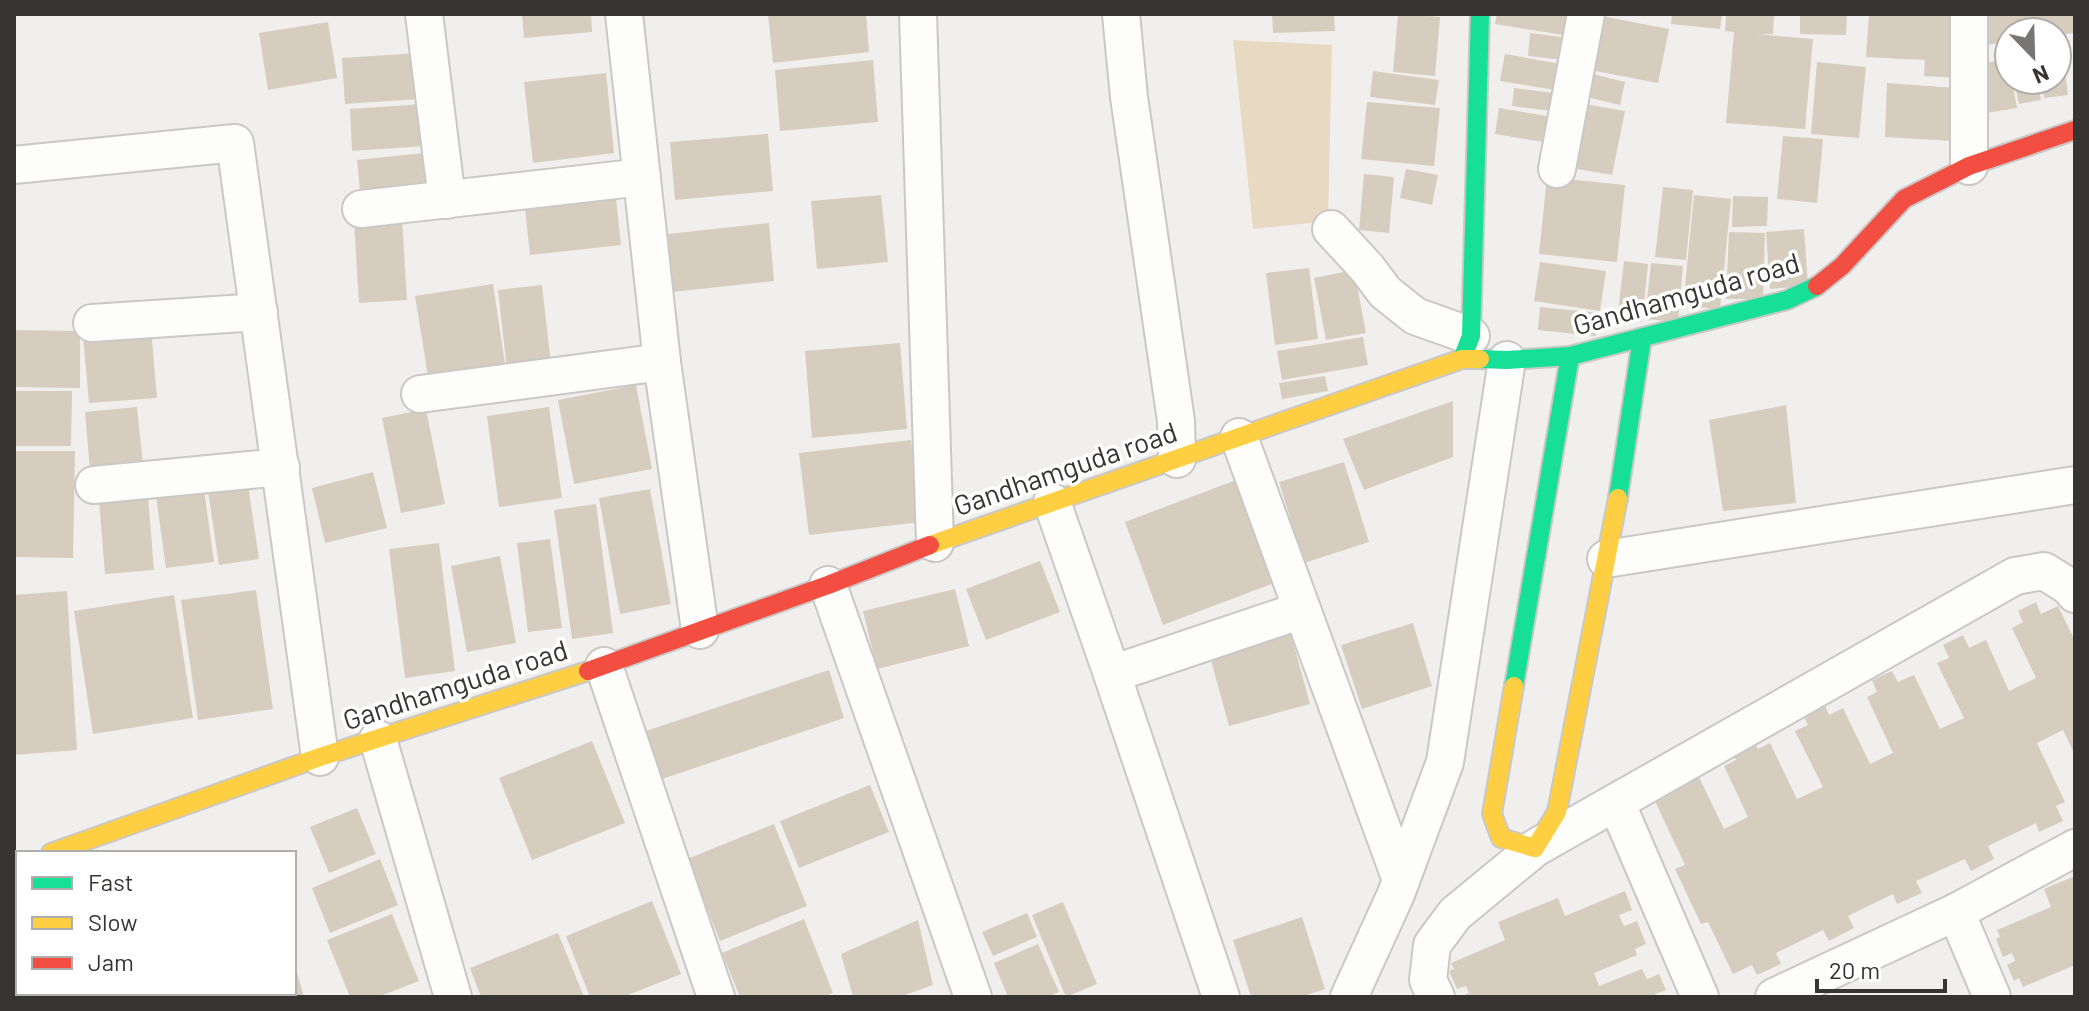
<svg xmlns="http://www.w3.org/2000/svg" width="2089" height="1011" viewBox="0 0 2089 1011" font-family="Barlow,sans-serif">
<rect width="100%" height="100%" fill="#f1efed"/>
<polygon fill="#e8dac2" points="1233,40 1332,45 1328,221 1253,229"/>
<g fill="#d6cdbe">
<polygon points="522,14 591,14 592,32 524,38"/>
<polygon points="768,14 866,14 869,52 773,63"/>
<polygon points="1272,14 1334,14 1335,31 1273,33"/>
<polygon points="1398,14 1440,17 1435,76 1393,72"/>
<polygon points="1497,14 1562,14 1573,16 1570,36 1495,24"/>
<polygon points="1591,14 1669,29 1658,83 1580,68"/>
<polygon points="1672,14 1722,14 1720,29 1671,24"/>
<polygon points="1726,14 1774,14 1773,34 1757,34 1813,39 1805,129 1726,123 1734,32 1725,31"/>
<polygon points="1800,14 1847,14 1846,35 1800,34"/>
<polygon points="1869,14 1961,14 1957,78 1924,76 1925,60 1866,57"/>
<polygon points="1974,14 2075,14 2075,33 2057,35 2057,32 2009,32 2009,42 1978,46"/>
<polygon points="328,22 337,78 268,90 259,33"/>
<polygon points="1530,33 1576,39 1573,61 1528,56"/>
<polygon points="418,53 420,99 345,104 342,58"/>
<polygon points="1505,54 1572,66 1568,92 1500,81"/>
<polygon points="2063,55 2068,95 2044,98 2042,80 2057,80 2057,56"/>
<polygon points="2008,59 2009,80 2012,80 2017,108 1987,113 1979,64"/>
<polygon points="873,60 878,122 780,131 775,70"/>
<polygon points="1817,62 1866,67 1859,138 1811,134"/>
<polygon points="1373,71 1439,80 1435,105 1370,97"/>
<polygon points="606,73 614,153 533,163 524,82"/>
<polygon points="1589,73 1625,82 1620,105 1583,96"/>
<polygon points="2014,80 2037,80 2041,100 2019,104"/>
<polygon points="1887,83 1955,88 1952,141 1885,137"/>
<polygon points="1514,88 1562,94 1560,112 1512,106"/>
<polygon points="1367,102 1440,108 1434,166 1361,159"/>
<polygon points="1573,102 1625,111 1612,175 1560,166"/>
<polygon points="423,104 426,146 352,151 350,109"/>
<polygon points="1499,108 1565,119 1561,145 1495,134"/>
<polygon points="768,134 773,191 675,200 670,142"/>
<polygon points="1783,136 1823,139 1817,203 1777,199"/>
<polygon points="423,153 426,184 360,191 357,160"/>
<polygon points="1406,169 1438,175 1432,205 1400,198"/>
<polygon points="1364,174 1394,177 1389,233 1359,230"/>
<polygon points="1547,177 1625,185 1617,262 1539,254"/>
<polygon points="1663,187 1693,190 1686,260 1655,257"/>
<polygon points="881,195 888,262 817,269 811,201"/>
<polygon points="1694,195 1731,199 1720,309 1683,306"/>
<polygon points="1733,196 1768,197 1767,226 1732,227"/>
<polygon points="616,198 621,245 530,255 525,209"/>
<polygon points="402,219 407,300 359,303 354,222"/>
<polygon points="769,223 774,281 673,292 668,234"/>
<polygon points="1804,229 1808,286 1770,289 1766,232"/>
<polygon points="1729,232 1765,233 1763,299 1726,299"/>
<polygon points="1624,261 1648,264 1642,322 1617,320"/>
<polygon points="1540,262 1606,271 1600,311 1534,301"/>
<polygon points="1651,263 1683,266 1678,322 1645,319"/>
<polygon points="1309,268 1318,339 1275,345 1266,273"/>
<polygon points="1354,270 1366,333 1326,340 1314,278"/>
<polygon points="493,284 505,364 428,376 415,296"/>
<polygon points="542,285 551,364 507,370 498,290"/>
<polygon points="1540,307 1599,313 1596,336 1538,330"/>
<polygon points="151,329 157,398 89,403 83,336"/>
<polygon points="14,330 80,331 80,388 14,387"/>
<polygon points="1363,337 1368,365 1282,380 1277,351"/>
<polygon points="900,343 907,429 812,438 805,351"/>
<polygon points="1325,376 1328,391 1282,399 1279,383"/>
<polygon points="636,385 652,469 574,484 558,400"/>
<polygon points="14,391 72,391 71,446 14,446"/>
<polygon points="1453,401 1453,457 1364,490 1343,439"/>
<polygon points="1786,405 1796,503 1723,511 1709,420"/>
<polygon points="137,407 143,465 90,470 85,412"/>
<polygon points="549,407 562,498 499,507 487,416"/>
<polygon points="426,409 445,504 401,513 382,418"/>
<polygon points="911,440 921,522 809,535 799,453"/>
<polygon points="14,451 75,451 73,558 14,557"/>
<polygon points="1344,462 1369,542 1304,563 1279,482"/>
<polygon points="373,472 387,528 325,543 312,488"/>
<polygon points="1244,477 1282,580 1163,625 1125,522"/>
<polygon points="248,485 259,559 219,565 208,491"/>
<polygon points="204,489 214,562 166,568 156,496"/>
<polygon points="650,489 671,604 620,614 599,498"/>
<polygon points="148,496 154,570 105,574 99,500"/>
<polygon points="596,504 613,633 572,639 554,510"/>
<polygon points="550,539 562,628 528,632 517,543"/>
<polygon points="439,543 455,671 405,678 389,549"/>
<polygon points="500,556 516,643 467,652 451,566"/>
<polygon points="1040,561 1060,612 986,640 966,589"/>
<polygon points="955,589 969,646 877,669 863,611"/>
<polygon points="256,590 273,709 198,720 181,600"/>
<polygon points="67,591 77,750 14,755 14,595"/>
<polygon points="174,595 193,718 93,734 74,611"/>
<polygon points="2036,602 2041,614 2058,606 2075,641 2075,755 2063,730 2037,743 2065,802 2056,806 2063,821 2039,832 2036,823 1988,846 1994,859 1971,871 1965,859 1916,881 1922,893 1897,904 1893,894 1848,916 1854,928 1829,941 1823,930 1776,953 1781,964 1757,975 1752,965 1733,974 1708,922 1701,924 1675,869 1685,865 1654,799 1684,774 1689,782 1699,777 1724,829 1748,817 1724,766 1736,760 1730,749 1753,739 1758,749 1770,743 1797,799 1823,787 1795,731 1808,725 1803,715 1825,705 1829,715 1843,708 1870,764 1893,753 1867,697 1877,692 1872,680 1892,671 1898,682 1914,675 1940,729 1964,718 1937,663 1949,658 1943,645 1963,635 1969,648 1986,640 2009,691 2036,678 2012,628 2023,622 2018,611"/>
<polygon points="1413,623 1432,686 1362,709 1341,645"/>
<polygon points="1290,631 1310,704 1229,726 1209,653"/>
<polygon points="829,670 844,718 653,782 637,734"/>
<polygon points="592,741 625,823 532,860 499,778"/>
<polygon points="870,785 889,832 799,868 780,821"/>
<polygon points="357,808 376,854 329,873 310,827"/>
<polygon points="774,824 807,906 720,941 687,859"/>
<polygon points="380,859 398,905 330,933 312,888"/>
<polygon points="2075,876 2075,965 2023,987 2019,978 2014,981 2007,965 2015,961 2012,953 2003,957 1996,939 2000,937 1997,930 2051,907 2044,889"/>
<polygon points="1625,891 1632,910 1619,915 1624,926 1637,921 1646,944 1635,949 1637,955 1594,973 1599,986 1642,969 1647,979 1659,974 1666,990 1655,994 1656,997 1460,997 1469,993 1466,986 1457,989 1449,971 1454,969 1451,963 1505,940 1498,922 1558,898 1565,916"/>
<polygon points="652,901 681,974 623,997 590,997 566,936"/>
<polygon points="1063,902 1097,984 1066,997 1032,915"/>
<polygon points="1027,913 1037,937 993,956 982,932"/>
<polygon points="392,914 419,981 378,997 350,997 327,940"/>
<polygon points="1302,917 1325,989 1301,997 1251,997 1233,940"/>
<polygon points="804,919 833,993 822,997 740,997 722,953"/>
<polygon points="918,920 933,985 899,997 853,997 841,954"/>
<polygon points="558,933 584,997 481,997 470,968"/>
<polygon points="1038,944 1059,992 1048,997 1008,997 994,963"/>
<polygon points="294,962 304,997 214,997 213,993 294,993"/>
</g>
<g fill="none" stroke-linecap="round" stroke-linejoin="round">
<defs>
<g id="street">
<polyline points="424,14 447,200"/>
<polyline points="624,14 662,362 700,630"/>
<polyline points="918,14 935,543"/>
<polyline points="1121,14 1129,97 1176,421 1177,459"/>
<polyline points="1969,14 1969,166"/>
<polyline points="14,165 235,143 320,757"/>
<polyline points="1557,169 1586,14"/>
<polyline points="361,209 642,177"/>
<polyline points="1331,229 1367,268 1385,292 1415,316 1471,336"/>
<polyline points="92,323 259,312"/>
<polyline points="420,394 662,362"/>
<polyline points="1239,437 1401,880"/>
<polyline points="94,485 281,467"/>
<polyline points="1052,502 1112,674 1221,997"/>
<polyline points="1606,559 2075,485"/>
<polyline points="828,585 973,997"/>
<polyline points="604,666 716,997"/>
<polyline points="1112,674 1302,610"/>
<polyline points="378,739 453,997"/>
<polyline points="1616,802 1700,997"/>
<polyline points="1956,912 1992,997"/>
<polyline points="1349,997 1396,894 1445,762 1507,360"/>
<polyline points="1436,997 1428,980 1432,945 1455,914 1535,848 2015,576 2044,571 2068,586 2075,594"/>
<polyline points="1774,997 1956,912 2075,848"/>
</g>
<g id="fast">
<polyline points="1462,359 1471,336 1480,14"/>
<polyline points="1480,359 1507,360 1570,356 1787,300 1817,286"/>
<polyline points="1618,498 1642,338"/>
<polyline points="1514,686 1570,356"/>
</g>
<g id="slow">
<polyline points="930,545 1462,359 1480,359"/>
<polyline points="1514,686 1492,814 1501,838 1535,848 1557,812 1618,498"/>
<polyline points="51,853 320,757 588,671"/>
</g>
<g id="jam">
<polyline points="1817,286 1842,266 1904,199 1969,166 2075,130"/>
<polyline points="588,671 828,585 930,545"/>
<polyline points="14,866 18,865"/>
</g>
</defs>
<use href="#street" stroke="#cac8c7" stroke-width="40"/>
<use href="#fast" stroke="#cac8c7" stroke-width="22"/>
<use href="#slow" stroke="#cac8c7" stroke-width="22"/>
<use href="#jam" stroke="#cac8c7" stroke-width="22"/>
<use href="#street" stroke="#fdfdfc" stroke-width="36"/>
<use href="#fast" stroke="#16e098" stroke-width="18"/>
<use href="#slow" stroke="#ffcf43" stroke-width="18"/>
<use href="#jam" stroke="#f24e42" stroke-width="18"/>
</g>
<g text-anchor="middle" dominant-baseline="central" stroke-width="7" stroke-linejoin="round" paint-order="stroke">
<g font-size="28" fill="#363533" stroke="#fff">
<text transform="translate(1686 293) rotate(-16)">Gandhamguda road</text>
<text transform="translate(1065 468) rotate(-19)">Gandhamguda road</text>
<text transform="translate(455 684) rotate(-18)">Gandhamguda road</text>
</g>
</g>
<rect width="2089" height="1011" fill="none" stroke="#363533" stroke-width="32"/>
<rect x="16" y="851" width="280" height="144" fill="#ffffff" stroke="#afaead" stroke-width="2"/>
<rect x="32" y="877" width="40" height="12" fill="#16e098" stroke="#afaead" stroke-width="2"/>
<text x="88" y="891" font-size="24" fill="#363533">Fast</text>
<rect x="32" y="917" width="40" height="12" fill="#ffcf43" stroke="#afaead" stroke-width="2"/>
<text x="88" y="931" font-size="24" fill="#363533">Slow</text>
<rect x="32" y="957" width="40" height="12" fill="#f24e42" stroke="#afaead" stroke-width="2"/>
<text x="88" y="971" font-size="24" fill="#363533">Jam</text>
<g transform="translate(2033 56) rotate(157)"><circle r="38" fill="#ffffff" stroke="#afaead" stroke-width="2"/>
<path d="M0-6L14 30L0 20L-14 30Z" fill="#777674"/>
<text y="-12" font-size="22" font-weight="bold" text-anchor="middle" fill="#363533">N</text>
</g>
<path d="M1817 979v12h128v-12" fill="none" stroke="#363533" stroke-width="4"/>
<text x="1829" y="979" font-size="24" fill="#363533" stroke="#ffffff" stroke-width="6" paint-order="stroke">20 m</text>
</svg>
